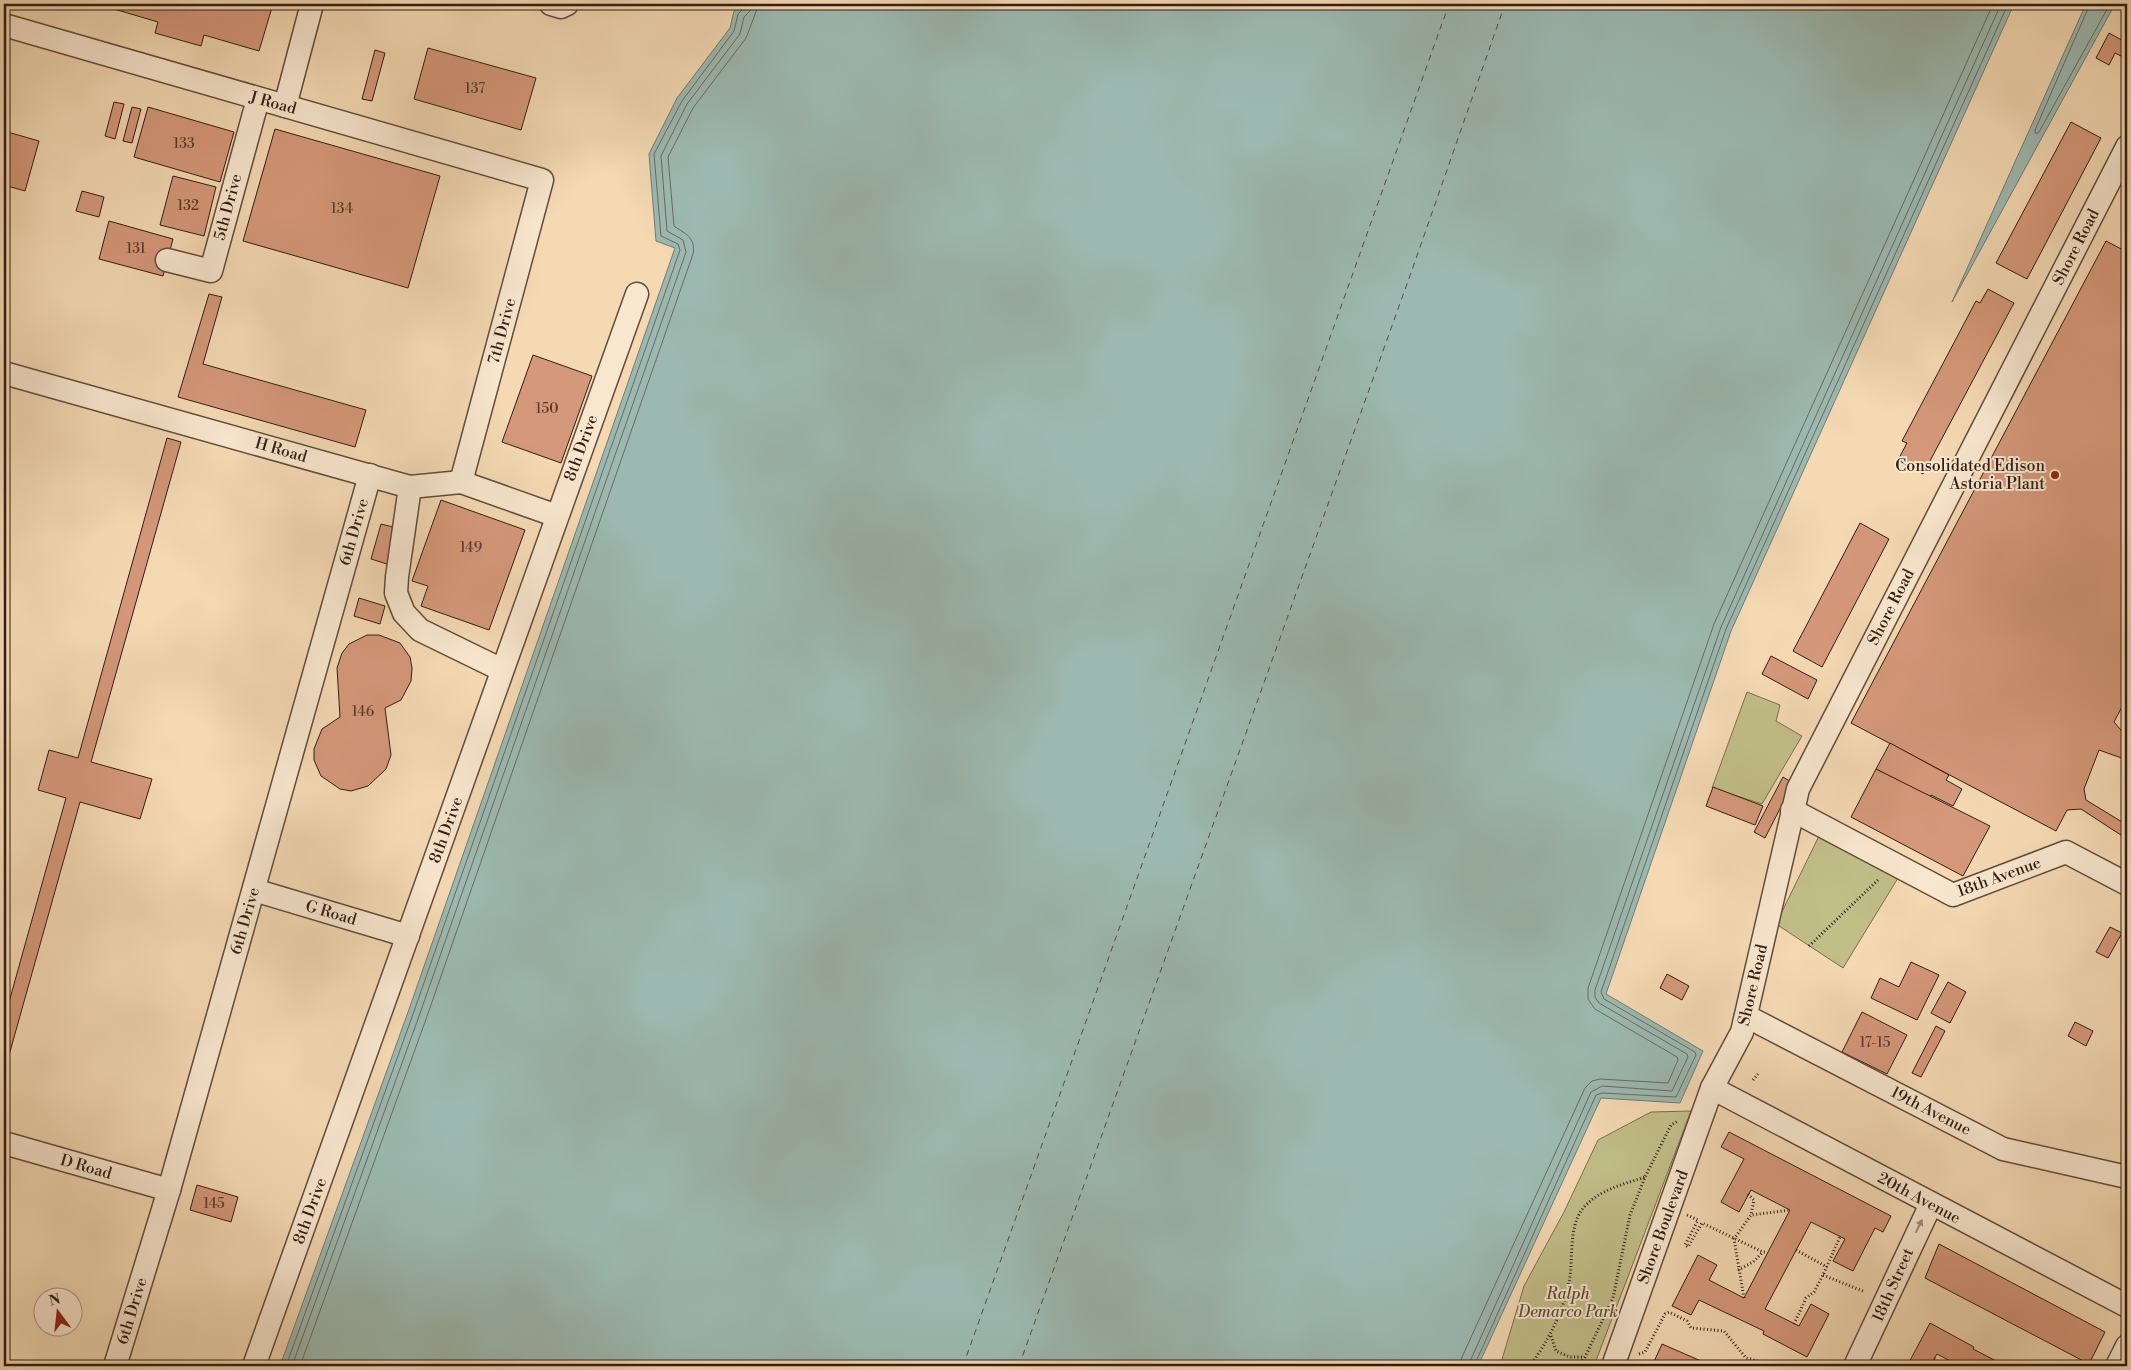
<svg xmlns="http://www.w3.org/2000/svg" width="2131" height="1370" viewBox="0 0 2131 1370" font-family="'Libre Bodoni',serif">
<rect width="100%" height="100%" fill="#f4d9b3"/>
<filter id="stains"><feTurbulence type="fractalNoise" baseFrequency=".004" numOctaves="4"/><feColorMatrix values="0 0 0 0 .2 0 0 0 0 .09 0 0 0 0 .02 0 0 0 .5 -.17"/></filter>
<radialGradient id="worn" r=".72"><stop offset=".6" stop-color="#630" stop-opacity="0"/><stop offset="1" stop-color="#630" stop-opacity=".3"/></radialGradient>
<g fill="#c1be88" stroke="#7a6e4e">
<polygon points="1747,692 1780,705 1776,721 1802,736 1762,804 1712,788"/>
<polygon points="1819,836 1898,878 1843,968 1776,924"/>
<polygon points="1691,1111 1594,1366 1500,1366 1524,1286 1564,1212 1598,1140 1651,1112"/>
</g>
<g fill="#9cb9b1" stroke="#727b72">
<polygon points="742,4 2014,4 1731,631 1606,994 1703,1051 1680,1103 1601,1098 1478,1366 280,1366 407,1015 675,248 656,241 649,154 677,98 730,28 734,11"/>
<polygon points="2086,4 2115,4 1952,302"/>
</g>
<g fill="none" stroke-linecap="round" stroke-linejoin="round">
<g stroke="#676b62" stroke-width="1">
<polyline points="2090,4 2035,130 2036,134 2039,132 2110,4"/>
<polyline points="286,1366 412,1017 680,250 678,244 661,236 654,154 682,101 734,31 738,14 744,8 745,4"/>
<polyline points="292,1366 418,1019 686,252 683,240 667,231 661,156 687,104 740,34 744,17 750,11 751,4"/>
<path d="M300,1366L425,1022L693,254C696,237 685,234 674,226L668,157L693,108L746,38L759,4"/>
<polyline points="1460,1366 1462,1357 1585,1088 1592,1081 1600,1079 1668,1083 1678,1060 1677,1057 1595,1009 1588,999 1588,988 1714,624 1993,4"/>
<polyline points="1468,1366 1591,1092 1602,1086 1672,1091 1688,1057 1687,1054 1599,1003 1595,997 1595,990 1721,627 2001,4"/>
<polyline points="1474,1366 1596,1095 1602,1093 1676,1097 1696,1055 1695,1052 1604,999 1601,992 1726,629 2008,4"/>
</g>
<g stroke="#524c42" stroke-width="1" stroke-dasharray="6 5" stroke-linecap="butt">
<polyline points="963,1366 1449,4"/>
<polyline points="1019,1366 1412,270 1505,4"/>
</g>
</g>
<g fill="#d5987a" stroke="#321d13">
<polygon points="97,4 273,4 259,51 204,35 201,46 155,33 158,22"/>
<polygon points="2109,33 2127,43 2127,59 2115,53 2109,65 2096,58"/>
<polygon points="428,48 536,78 521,130 414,99"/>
<polygon points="375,50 385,53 372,101 362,99"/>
<polygon points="114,102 124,104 115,139 105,136"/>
<polygon points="132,107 141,109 132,143 123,141"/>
<polygon points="148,107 234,132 220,182 134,157"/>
<polygon points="2071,122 2101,138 2027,279 1996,263"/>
<polygon points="275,129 440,176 408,288 243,241"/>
<polygon points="4,131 39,141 25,191 4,185"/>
<polygon points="173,176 216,187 204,236 160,225"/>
<polygon points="82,191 104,197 99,217 76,211"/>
<polygon points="109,221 173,239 163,276 99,259"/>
<polygon points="2106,241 2127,252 2127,697 2114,722 2127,737 2127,760 2099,750 2084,789 2086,800 2127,825 2127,839 2081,809 2067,810 2056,831 1851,723"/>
<polygon points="1988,289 2014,303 1923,474 1898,460 1907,443 1902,441 1976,301 1980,303"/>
<polygon points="209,294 222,297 203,364 366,410 355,447 178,397"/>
<polygon points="533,355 592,376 561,463 502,442"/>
<polygon points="167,438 181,442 91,762 152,779 140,819 80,802 4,1073 4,1020 66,798 38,790 49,750 78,758"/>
<polygon points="441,500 525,530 489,630 421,606 428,586 412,581"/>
<polygon points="1860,523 1889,539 1822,667 1793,651"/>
<polygon points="381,524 397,528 387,564 371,559"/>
<polygon points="359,598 385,606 380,624 354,616"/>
<polygon points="367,635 379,635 400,643 410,657 412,668 411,681 401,700 385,708 391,755 386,769 368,786 351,791 340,789 321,776 314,760 314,749 322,729 340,717 337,668 342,653 349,644"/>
<polygon points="1771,656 1817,680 1808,699 1762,674"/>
<polygon points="1890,743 1949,775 1946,780 1962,789 1953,806 1931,795 1930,797 1876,769"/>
<polygon points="1876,769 1990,826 1963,876 1851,817"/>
<polygon points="1783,777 1793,783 1765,838 1754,832"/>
<polygon points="1713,787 1763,806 1755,825 1706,806"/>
<polygon points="2110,927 2122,933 2108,958 2096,952"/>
<polygon points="1911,962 1939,975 1917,1020 1871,998 1880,978 1899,987"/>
<polygon points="1667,974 1689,986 1682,1000 1660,988"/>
<polygon points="1948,982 1966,992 1950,1023 1931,1013"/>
<polygon points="1862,1012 1907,1035 1887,1074 1842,1052"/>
<polygon points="2075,1022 2093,1031 2086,1046 2068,1036"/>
<polygon points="1936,1026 1945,1031 1921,1077 1912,1073"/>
<polygon points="1729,1132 1891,1216 1883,1232 1875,1228 1853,1271 1833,1261 1845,1239 1811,1222 1765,1309 1799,1326 1811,1304 1829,1314 1807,1357 1763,1334 1764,1331 1699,1300 1691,1315 1672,1306 1698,1255 1717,1265 1709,1280 1744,1298 1790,1210 1751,1190 1739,1212 1721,1202 1744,1159 1721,1147"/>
<polygon points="197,1185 238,1197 231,1222 190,1210"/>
<polygon points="1939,1244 2105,1332 2089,1364 1925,1278"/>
<polygon points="1930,1323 1974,1347 1973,1349 2006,1366 1960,1366 1937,1354 1930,1366 1907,1366"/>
<polygon points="1662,1344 1708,1364 1709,1366 1652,1366"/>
</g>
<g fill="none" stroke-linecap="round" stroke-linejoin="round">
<defs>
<g id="minor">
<polyline points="551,4 561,7 567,4"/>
<polyline points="4,25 542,180 461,482"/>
<polyline points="285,106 312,4"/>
<polyline points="167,260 211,271 258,99"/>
<polyline points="4,373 410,487 461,482 557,516"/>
<polyline points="410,487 397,577 396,593 404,613 420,630 502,670"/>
<polyline points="1792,810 1953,895 2066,852 2127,884"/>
<polyline points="254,890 408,936"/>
<polyline points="1746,1016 2003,1149 2127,1177"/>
<polyline points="1712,1088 2127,1306"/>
<polyline points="4,1143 169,1190"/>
<polyline points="115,1366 169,1190 370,475"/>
<polyline points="254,1366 637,294"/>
<polyline points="1613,1366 1712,1088 1742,1032 1798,789 2127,147"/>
<polyline points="1855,1366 1931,1204"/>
<polyline points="2117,1366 2127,1346"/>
</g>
</defs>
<use href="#minor" stroke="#624c3b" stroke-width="25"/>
<g stroke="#321d13" stroke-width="3" stroke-dasharray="1 2.5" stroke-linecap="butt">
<polyline points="1809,946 1879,879"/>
<polyline points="1753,1080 1758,1074"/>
<polyline points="1748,1194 1754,1200 1751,1215"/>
<polyline points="1687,1215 1698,1220 1685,1245 1688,1247 1702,1223 1763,1252 1767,1252"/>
<polyline points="1796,1250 1827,1267"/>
<polyline points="1738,1270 1753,1262 1763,1252"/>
<polyline points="1823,1275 1865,1292"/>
<polyline points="1744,1298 1734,1239 1751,1215 1790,1210"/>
<polyline points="1794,1324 1806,1298 1814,1292 1823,1275 1840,1237"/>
<polyline points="1551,1336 1556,1351 1570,1357 1584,1357"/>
<polyline points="1639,1354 1645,1352 1665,1314 1669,1312 1687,1321 1691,1328 1724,1331 1746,1358 1777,1366"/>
<polyline points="1934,1359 1940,1364 1938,1366"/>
<path d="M1530,1366C1548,1341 1563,1313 1569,1282C1574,1259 1567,1223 1586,1205C1602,1189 1624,1184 1645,1177"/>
<polyline points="1578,1366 1585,1357 1613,1298 1630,1215 1645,1177 1671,1125 1678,1121"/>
</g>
<use href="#minor" stroke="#f8e6ce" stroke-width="22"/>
</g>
<defs><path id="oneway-solid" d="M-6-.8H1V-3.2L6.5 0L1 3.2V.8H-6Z" transform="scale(1.25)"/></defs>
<use fill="#9f8c7a" href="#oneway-solid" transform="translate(1919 1226) rotate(-64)"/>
<circle fill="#8f2418" stroke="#f8e6ce" stroke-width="2" cx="2055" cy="475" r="5"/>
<g text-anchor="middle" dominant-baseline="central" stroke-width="4" stroke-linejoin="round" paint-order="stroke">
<g font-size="14" fill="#5b3c2d">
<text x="475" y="89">137</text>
<text x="184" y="144">133</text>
<text x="188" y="206">132</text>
<text x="342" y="209">134</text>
<text x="136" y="249">131</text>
<text x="547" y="409">150</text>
<text x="471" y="548">149</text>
<text x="363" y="712">146</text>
<text x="1875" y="1043">17-15</text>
<text x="214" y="1204">145</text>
</g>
<g font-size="16" fill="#321d13" stroke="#f8e6ce">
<text transform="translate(273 103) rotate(15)">J Road</text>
<text transform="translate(228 207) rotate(-75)">5th Drive</text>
<text transform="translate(2076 247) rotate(-63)">Shore Road</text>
<text transform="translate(502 331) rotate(-75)">7th Drive</text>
<text transform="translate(581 448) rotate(-70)">8th Drive</text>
<text transform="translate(281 450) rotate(16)">H Road</text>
<text transform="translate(354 532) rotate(-74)">6th Drive</text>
<text transform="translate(1891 607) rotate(-63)">Shore Road</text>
<text transform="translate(446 830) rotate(-70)">8th Drive</text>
<text transform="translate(1999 877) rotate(-20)">18th Avenue</text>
<text transform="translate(331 913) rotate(16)">G Road</text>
<text transform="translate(245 921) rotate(-74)">6th Drive</text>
<text transform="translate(1753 985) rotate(-77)">Shore Road</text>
<text transform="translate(1931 1111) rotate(27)">19th Avenue</text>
<text transform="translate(86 1167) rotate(16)">D Road</text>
<text transform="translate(1919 1198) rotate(28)">20th Avenue</text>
<text transform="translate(310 1211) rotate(-70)">8th Drive</text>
<text transform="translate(1663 1227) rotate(-70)">Shore Boulevard</text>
<text transform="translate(1893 1285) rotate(-66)">18th Street</text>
<text transform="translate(132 1311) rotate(-73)">6th Drive</text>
</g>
<g font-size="16" fill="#321d13" stroke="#f8e6ce" text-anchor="end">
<text x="2045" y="466">Consolidated Edison<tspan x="2045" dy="18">Astoria Plant</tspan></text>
</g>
<g font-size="16" font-style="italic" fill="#5d4d36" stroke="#f8e6ce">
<text x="1568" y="1294">Ralph<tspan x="1568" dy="18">Demarco Park</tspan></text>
</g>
</g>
<rect width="2131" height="1370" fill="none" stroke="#f4d9b3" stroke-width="20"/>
<rect x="5" y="5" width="2121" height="1360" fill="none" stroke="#321d13" stroke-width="2.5"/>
<rect x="10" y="10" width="2111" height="1350" fill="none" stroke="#321d13"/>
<g transform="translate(58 1312) rotate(345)"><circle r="24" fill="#f8e6ce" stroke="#a99683"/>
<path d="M0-4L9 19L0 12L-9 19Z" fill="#8f2418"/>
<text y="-8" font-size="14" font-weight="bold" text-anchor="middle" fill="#321d13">N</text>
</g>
<rect width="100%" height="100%" filter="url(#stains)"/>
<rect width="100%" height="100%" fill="url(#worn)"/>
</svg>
